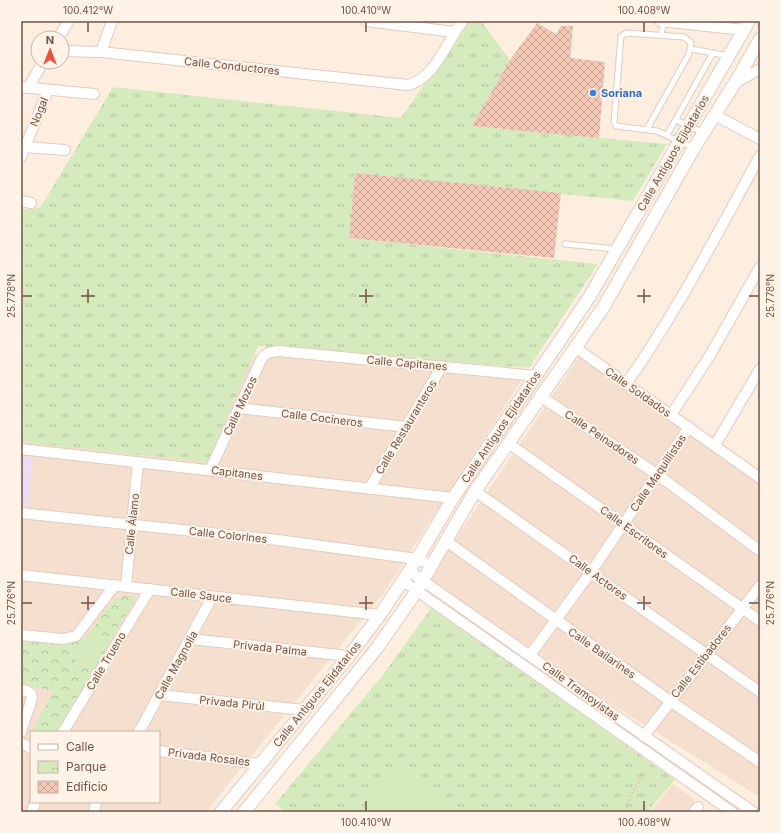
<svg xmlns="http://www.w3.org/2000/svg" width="781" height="833" viewBox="0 0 781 833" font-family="Inter,sans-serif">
<defs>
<pattern id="grass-tufts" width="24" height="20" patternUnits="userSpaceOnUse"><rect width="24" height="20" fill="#d5ebbe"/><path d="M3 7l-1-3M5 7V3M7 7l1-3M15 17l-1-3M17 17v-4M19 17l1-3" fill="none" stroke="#b1c19c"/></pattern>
<pattern id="park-crowns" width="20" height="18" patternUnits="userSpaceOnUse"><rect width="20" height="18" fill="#d5ebbe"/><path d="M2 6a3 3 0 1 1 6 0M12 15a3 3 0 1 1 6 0" fill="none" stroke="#b1c19c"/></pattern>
<pattern id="building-cross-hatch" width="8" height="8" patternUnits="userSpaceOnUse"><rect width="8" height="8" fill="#f4c8b6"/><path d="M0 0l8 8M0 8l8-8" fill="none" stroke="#caa596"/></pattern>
</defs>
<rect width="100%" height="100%" fill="#fdeee0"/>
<g fill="#f5dfce" fill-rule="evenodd">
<path d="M21,334L523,378L385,591L206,812H21ZM31,732H159V802H31Z"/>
<polygon points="580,355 760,485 760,797 423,587"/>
<polygon points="673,784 695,800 689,812 650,812"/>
</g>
<polygon fill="#ecddf9" points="21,457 32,458 28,506 21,506"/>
<g fill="url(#grass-tufts)">
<polygon points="468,21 481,21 510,60 472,126 667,144 633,201 355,173 349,238 598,264 529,368 258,346 207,462 21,442 21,209 40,208 113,87 401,118"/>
<polygon points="432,607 675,780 647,812 286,812 275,804 382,676"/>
</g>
<polygon fill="url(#park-crowns)" points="124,595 136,597 59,732 32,732 54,690 21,686 21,641 65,645 85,639 112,602"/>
<g fill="#d5ebbe">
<polygon points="93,630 109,639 92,671 75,662"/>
<polygon points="396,768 449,812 360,812"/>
</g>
<g fill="url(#building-cross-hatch)">
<polygon points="537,23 556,34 561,26 573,26 570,58 605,62 599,138 472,126 510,60"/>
<polygon points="355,173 561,193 554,258 349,238"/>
</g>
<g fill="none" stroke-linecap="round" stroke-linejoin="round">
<defs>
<g id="service">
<polyline points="661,35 664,21"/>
<polyline points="691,49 729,56"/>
<polyline points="676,120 704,133"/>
<polyline points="647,129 689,54 691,43 684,37 627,33 621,36 614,122 616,126 657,131 694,148"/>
<polyline points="667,135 713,53"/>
<polyline points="565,244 616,249"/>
</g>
<g id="minor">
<polyline points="366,21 454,32"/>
<polyline points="660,21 744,30"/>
<polyline points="58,38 69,21"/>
<path d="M62,51L101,52L408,85C435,79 447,40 463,21"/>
<polyline points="101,52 112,21"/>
<polyline points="735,83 760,69"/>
<polyline points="21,87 94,94"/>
<polyline points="28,88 43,62"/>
<polyline points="715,115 760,139"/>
<polyline points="25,147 65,150"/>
<polyline points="21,157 48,90"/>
<polyline points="21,201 31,203"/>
<polyline points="576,348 760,478"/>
<path d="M626,384C677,312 717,234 760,156"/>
<polyline points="540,396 658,475 760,551"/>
<polyline points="239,408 406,427"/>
<polyline points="671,415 709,357 760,267"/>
<polyline points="508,443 760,621"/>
<polyline points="715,445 760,369"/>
<polyline points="21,449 453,498"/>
<path d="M210,470L261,360C266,352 270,352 278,351L537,376"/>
<polyline points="369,489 442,366"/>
<polyline points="475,491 760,692"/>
<polyline points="21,513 278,540 417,559 433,565"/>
<polyline points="446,541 670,701 760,762"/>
<polyline points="409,571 753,812"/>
<polyline points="21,575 380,615"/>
<polyline points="403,581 732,812"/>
<polyline points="126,586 138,462"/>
<polyline points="21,635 63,639 76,636 115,585"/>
<polyline points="190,639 349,656"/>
<polyline points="530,655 591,572 689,427"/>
<polyline points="21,690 27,691 31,694 32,698 21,732"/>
<polyline points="159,695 304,710"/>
<polyline points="63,732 150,589"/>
<polyline points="139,732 212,597"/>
<polyline points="644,736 760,586"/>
<polyline points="21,743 31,748"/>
<polyline points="159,751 260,764"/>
<polyline points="32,812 35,802"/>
<polyline points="94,812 96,802"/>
<polyline points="694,812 698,807"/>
</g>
<g id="tertiary">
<polyline points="221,812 349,656 380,615 417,559 453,498 590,296 749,21"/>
<polyline points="244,812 377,648 416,592 475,491 603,308 694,148 735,83 760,39"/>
</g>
</defs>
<use href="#service" stroke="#e3cbbf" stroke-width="7"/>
<use href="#minor" stroke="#e3cbbf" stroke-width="12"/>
<use href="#tertiary" stroke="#e3cbbf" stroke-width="14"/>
<polyline stroke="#d8ab9a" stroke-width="1.5" stroke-dasharray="1 3" stroke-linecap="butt" points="625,812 631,795 644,772"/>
<use href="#service" stroke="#fff" stroke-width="5"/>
<use href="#minor" stroke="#fff" stroke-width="10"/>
<use href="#tertiary" stroke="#fff" stroke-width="12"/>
</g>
<path fill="none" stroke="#755246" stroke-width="1.5" d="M88,22V32M366,22V32M644,22V32M88,289V303M366,289V303M644,289V303M22,296H32M81,296H95M359,296H373M637,296H651M749,296H759M88,596V610M366,596V610M644,596V610M22,603H32M81,603H95M359,603H373M637,603H651M749,603H759M366,801V811M644,801V811"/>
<circle fill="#3f7fe0" stroke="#fff3e7" stroke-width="1.5" cx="593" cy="93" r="4"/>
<g text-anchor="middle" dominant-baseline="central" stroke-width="4" stroke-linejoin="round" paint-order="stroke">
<g font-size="11" fill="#755246" stroke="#fff3e7">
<text transform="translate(232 66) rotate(6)">Calle Conductores</text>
<text transform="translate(39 112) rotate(-68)">Nogal</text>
<text transform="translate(673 153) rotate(-60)">Calle Antiguos Ejidatarios</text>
<text transform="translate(407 363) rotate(5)">Calle Capitanes</text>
<text transform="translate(638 392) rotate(35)">Calle Soldados</text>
<text transform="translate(240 406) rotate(-65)">Calle Mozos</text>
<text transform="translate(322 418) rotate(7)">Calle Cocineros</text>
<text transform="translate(406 427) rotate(-59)">Calle Restauranteros</text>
<text transform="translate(501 427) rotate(-56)">Calle Antiguos Ejidatarios</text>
<text transform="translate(602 437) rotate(34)">Calle Peinadores</text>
<text transform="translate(237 473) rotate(7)">Capitanes</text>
<text transform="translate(658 473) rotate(-56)">Calle Maquillistas</text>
<text transform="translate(132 524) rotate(-84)">Calle Álamo</text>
<text transform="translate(634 532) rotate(36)">Calle Escritores</text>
<text transform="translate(228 535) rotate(6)">Calle Colorines</text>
<text transform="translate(598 577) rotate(36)">Calle Actores</text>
<text transform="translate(201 595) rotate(7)">Calle Sauce</text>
<text transform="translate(270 648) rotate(6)">Privada Palma</text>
<text transform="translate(602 653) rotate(35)">Calle Bailarines</text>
<text transform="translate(106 661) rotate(-59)">Calle Trueno</text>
<text transform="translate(701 661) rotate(-52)">Calle Estibadores</text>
<text transform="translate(176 665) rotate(-61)">Calle Magnolia</text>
<text transform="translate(581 691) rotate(36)">Calle Tramoyistas</text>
<text transform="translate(317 694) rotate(-51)">Calle Antiguos Ejidatarios</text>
<text transform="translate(232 703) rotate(6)">Privada Pirúl</text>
<text transform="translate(209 757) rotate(7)">Privada Rosales</text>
</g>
<g font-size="11" font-weight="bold" fill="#366cbe" stroke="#fff3e7" text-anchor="start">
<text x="601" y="93">Soriana</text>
</g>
</g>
<rect width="781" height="833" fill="none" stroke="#fff3e7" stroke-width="44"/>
<rect x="30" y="731" width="130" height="72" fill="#fff3e7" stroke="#c8b3a7"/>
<rect x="38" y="744" width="20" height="6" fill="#ffffff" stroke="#c8b3a7"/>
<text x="66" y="751" font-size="12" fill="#755246">Calle</text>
<rect x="38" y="761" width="20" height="12" fill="url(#park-crowns)" stroke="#c8b3a7"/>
<text x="66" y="771" font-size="12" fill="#755246">Parque</text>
<rect x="38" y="781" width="20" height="12" fill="url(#building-cross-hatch)" stroke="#c8b3a7"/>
<text x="66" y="791" font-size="12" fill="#755246">Edificio</text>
<g transform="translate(50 50)"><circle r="19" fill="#fff3e7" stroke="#c8b3a7"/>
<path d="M0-3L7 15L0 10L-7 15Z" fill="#ed523f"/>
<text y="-6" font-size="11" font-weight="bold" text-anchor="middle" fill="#755246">N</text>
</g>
<rect x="22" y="22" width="737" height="789" fill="none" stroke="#755246" stroke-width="1.5"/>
<g font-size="10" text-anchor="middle" fill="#755246">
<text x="88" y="14">100.412°W</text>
<text x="366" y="14">100.410°W</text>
<text x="644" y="14">100.408°W</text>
<text transform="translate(11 296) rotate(-90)" y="4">25.778°N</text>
<text transform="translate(770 296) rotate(-90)" y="4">25.778°N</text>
<text transform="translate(11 603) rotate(-90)" y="4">25.776°N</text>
<text transform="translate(770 603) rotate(-90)" y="4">25.776°N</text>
<text x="366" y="826">100.410°W</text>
<text x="644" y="826">100.408°W</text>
</g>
</svg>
